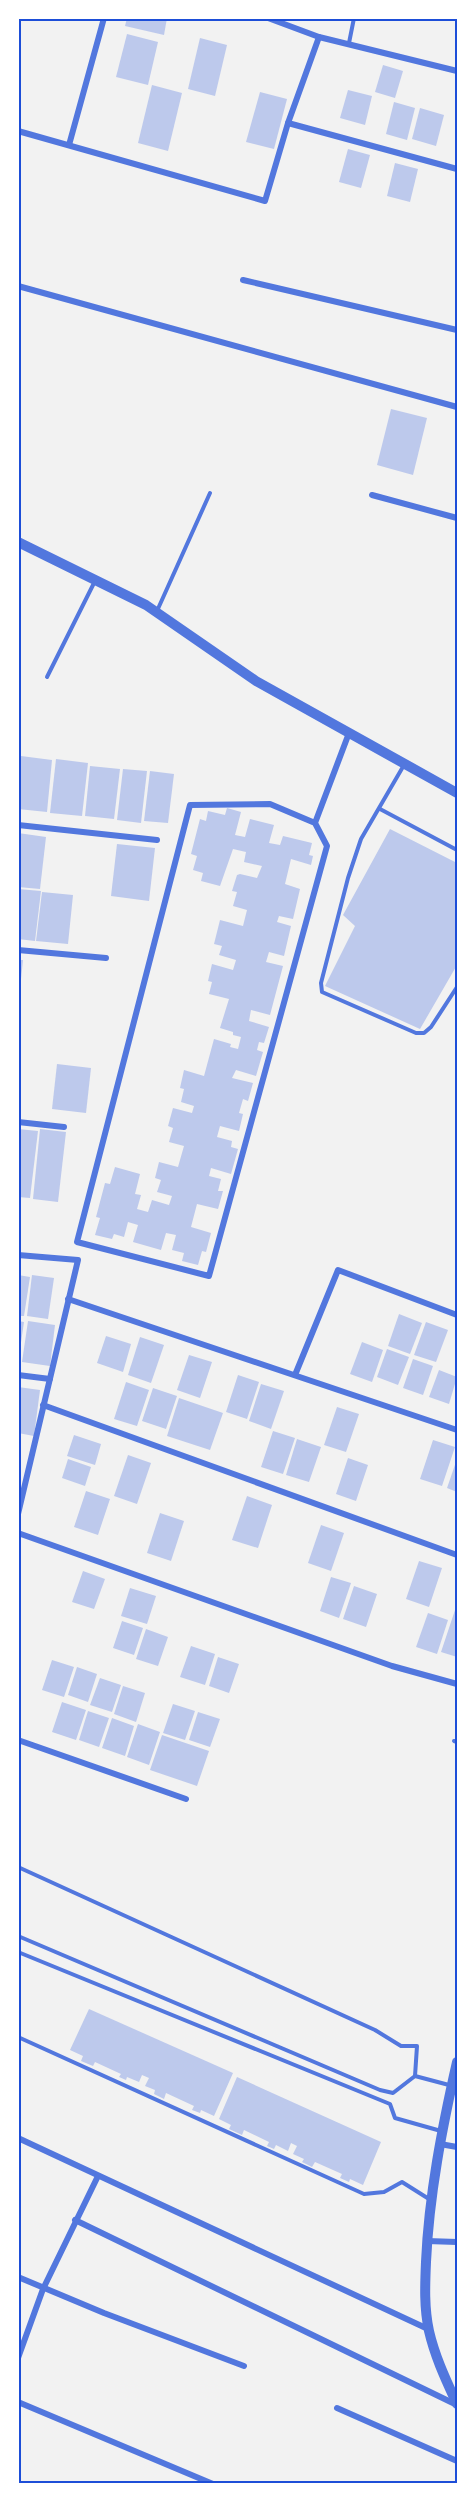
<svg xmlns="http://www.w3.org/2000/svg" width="475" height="2502" viewBox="0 0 475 2502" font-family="Lora,serif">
<rect width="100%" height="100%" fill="#f2f2f2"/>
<g fill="#bdc9ec">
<polygon points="127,18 167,18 164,35 125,26"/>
<polygon points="127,34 158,42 148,85 116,77"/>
<polygon points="200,38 227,45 215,96 188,89"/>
<polygon points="383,65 403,71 395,98 375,92"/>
<polygon points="152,85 182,93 168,151 138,143"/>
<polygon points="348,90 372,96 365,125 340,118"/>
<polygon points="260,92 287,99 274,149 246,142"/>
<polygon points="394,102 415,108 407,140 386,134"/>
<polygon points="420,108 444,115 436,146 412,139"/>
<polygon points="348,149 370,155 361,188 339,182"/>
<polygon points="395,163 418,169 410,202 387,196"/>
<polygon points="391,409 427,418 413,475 377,465"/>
<polygon points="21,756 52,760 47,812 18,809"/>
<polygon points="56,759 88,763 82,816 50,813"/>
<polygon points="90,766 120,769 114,819 85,816"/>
<polygon points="123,769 147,771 141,823 117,820"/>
<polygon points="150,771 174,774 168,823 144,821"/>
<polygon points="227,808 241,812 235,835 245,837 250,819 274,825 269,843 280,845 283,836 312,843 309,855 313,856 311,865 291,859 285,884 300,889 293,919 279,916 277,922 291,926 284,956 269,952 266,962 283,966 270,1015 251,1010 249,1021 269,1027 264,1043 259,1042 257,1050 263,1052 256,1076 236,1070 232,1078 253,1083 248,1101 243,1099 239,1113 243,1114 239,1131 220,1126 217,1137 232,1141 231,1147 238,1149 231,1174 211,1168 209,1176 221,1179 218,1191 223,1191 218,1209 197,1204 191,1227 211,1233 206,1252 202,1251 198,1265 182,1261 184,1253 172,1250 176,1235 166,1233 161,1250 133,1242 138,1225 128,1222 124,1237 114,1234 112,1239 95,1235 100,1218 96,1217 105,1183 110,1184 115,1167 140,1174 135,1194 141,1195 137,1209 148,1212 152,1200 169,1205 172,1196 157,1192 161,1180 155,1178 159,1162 178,1167 184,1146 169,1142 173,1128 168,1126 173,1108 192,1113 194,1106 181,1102 184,1089 180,1088 184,1070 204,1076 214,1039 231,1044 230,1047 238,1049 241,1037 233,1035 233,1032 220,1028 229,999 209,994 212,982 208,981 212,964 233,970 236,960 219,955 222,946 214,944 220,920 243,926 247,910 233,906 237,892 232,891 237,875 240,874 257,878 262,866 244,862 246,852 233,849 220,886 201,881 203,873 193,870 197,856 191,854 200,819 206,821 208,811 225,815"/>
<polygon points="390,829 457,863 457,965 420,1029 325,986 355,926 343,915"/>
<polygon points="18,833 46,837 40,889 18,887"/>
<polygon points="117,844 155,848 149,901 111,896"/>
<polygon points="18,889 41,891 35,941 18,939"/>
<polygon points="42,892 73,895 68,944 36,941"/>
<polygon points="18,960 23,960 20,989 18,989"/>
<polygon points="57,1064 91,1068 86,1113 52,1109"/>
<polygon points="18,1129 38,1131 30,1198 18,1197"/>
<polygon points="40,1129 66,1132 58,1202 33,1199"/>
<polygon points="18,1275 30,1277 24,1316 18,1316"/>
<polygon points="32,1275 54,1278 48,1319 27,1316"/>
<polygon points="399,1314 422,1323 410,1354 388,1346"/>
<polygon points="18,1321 24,1322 19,1356 18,1356"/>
<polygon points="28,1321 55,1325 50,1366 22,1362"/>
<polygon points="426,1322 448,1330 436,1362 414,1355"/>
<polygon points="106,1336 131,1344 123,1372 97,1363"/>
<polygon points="140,1337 164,1345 151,1383 128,1375"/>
<polygon points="362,1342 383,1350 372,1382 350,1374"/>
<polygon points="387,1349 409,1357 398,1385 377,1377"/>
<polygon points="189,1355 212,1362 200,1398 177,1390"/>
<polygon points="413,1359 433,1366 423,1395 403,1388"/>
<polygon points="439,1370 457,1377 449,1404 429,1397"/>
<polygon points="238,1375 259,1382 247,1419 226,1412"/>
<polygon points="126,1382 149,1390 137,1426 114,1419"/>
<polygon points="261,1384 284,1391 271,1429 249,1421"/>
<polygon points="18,1387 40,1390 34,1436 18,1433"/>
<polygon points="153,1388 177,1396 166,1429 142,1421"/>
<polygon points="179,1398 223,1413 210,1450 167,1436"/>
<polygon points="337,1407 359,1414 346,1452 324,1445"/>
<polygon points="273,1431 295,1438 283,1474 261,1467"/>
<polygon points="74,1435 101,1444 95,1465 67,1456"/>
<polygon points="297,1439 321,1447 309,1482 286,1475"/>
<polygon points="433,1440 455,1447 442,1486 420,1479"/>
<polygon points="128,1455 151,1463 137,1504 114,1496"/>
<polygon points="348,1458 368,1465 356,1501 336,1494"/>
<polygon points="68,1459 91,1467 85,1486 62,1478"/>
<polygon points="457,1459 457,1492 447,1488"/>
<polygon points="86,1491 110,1499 98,1535 74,1527"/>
<polygon points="247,1496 272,1505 258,1548 232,1540"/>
<polygon points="160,1513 184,1521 171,1561 147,1553"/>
<polygon points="321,1525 344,1533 331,1571 308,1563"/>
<polygon points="419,1561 442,1568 429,1607 406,1599"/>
<polygon points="83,1571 105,1579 94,1609 72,1602"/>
<polygon points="331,1577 351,1583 339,1618 320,1611"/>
<polygon points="354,1586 377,1594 366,1627 343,1619"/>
<polygon points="130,1588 156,1596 147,1624 121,1616"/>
<polygon points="457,1604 457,1657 441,1652"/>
<polygon points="428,1613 448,1620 437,1654 416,1647"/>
<polygon points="122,1621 143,1628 134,1655 113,1648"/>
<polygon points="146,1629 168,1637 158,1666 136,1659"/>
<polygon points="191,1646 215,1654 205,1685 180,1677"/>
<polygon points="218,1657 239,1664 229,1693 209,1686"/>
<polygon points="52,1660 74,1667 64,1697 42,1690"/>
<polygon points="77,1667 97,1674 88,1702 68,1695"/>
<polygon points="100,1678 121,1685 112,1712 90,1705"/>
<polygon points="123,1686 145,1693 136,1722 114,1714"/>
<polygon points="62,1702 86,1710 76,1740 52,1732"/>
<polygon points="173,1704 195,1711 185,1740 163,1733"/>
<polygon points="88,1711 109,1718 99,1747 79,1740"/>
<polygon points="198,1712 220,1719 210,1747 189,1740"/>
<polygon points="112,1718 134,1726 125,1756 102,1748"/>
<polygon points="138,1724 160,1732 149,1765 127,1757"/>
<polygon points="162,1735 209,1751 197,1786 150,1770"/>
<polygon points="89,2009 233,2073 214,2116 201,2110 200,2113 192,2110 194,2106 166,2093 164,2099 154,2094 155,2090 145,2086 149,2078 142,2075 139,2082 127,2077 126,2080 119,2077 121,2074 95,2062 93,2066 81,2061 83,2056 70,2050"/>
<polygon points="237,2077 381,2142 363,2185 350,2179 349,2182 340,2178 342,2174 315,2162 312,2167 302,2162 304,2159 293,2154 297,2146 291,2143 288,2151 276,2145 274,2149 267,2146 269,2142 244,2130 242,2135 229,2129 231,2125 219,2119"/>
</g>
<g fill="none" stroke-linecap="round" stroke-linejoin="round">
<g stroke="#5277de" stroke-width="4">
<polyline points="349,43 354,18"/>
<polyline points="157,611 210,493"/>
<polyline points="47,677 95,581"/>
<polyline points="404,765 361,839 348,878 321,983 322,992 416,1033 424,1033 431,1027 457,987"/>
<polyline points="380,809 457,850"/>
<polyline points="454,1741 457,1742"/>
<polyline points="18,1867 375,2030 401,2046 417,2046 415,2076 393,2093 380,2090 18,1936"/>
<polyline points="18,1952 390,2104 395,2118 441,2131"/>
<polyline points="18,2037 364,2194 384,2192 402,2182 429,2199"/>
<polyline points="415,2076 449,2085"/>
</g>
<g stroke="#5277de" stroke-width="6">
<polyline points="268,18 319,37 457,71"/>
<polyline points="288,123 457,169"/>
<polyline points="18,131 265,201 288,123 319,37"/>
<polyline points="69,145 104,18"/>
<polyline points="243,280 457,330"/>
<polyline points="18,286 457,407"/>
<polyline points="372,495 457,518"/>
<polyline points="315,823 327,846 209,1276 77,1242 190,805 270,804 315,823 349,733"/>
<polyline points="18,825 157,840"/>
<polyline points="18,950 106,958"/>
<polyline points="18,1122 64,1127"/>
<polyline points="18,1255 78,1260 18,1514"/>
<polyline points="68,1299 457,1430"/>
<polyline points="18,1375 50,1379"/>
<polyline points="295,1375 338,1270 457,1315"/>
<polyline points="43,1405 457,1555"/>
<polyline points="18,1533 392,1666 457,1684"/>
<polyline points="18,1740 186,1799"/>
<polyline points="18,2138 428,2329"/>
<polyline points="440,2144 457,2147"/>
<polyline points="75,2220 457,2405"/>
<polyline points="427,2241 457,2242"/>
<polyline points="18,2277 104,2313 244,2366"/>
<polyline points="18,2358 43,2289 98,2176"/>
<polyline points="18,2402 213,2484"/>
<polyline points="337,2408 457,2461"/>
</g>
<g stroke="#5277de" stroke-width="10">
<polyline points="18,542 146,605 256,681 457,793"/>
<path d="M457,2062C442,2128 429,2195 426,2262C425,2285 424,2308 429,2331C435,2357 446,2380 457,2404"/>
</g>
</g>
<rect width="475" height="2502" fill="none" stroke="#ffffff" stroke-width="39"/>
<rect x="20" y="20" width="436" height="2462" fill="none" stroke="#1d4ed8" stroke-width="2"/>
</svg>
